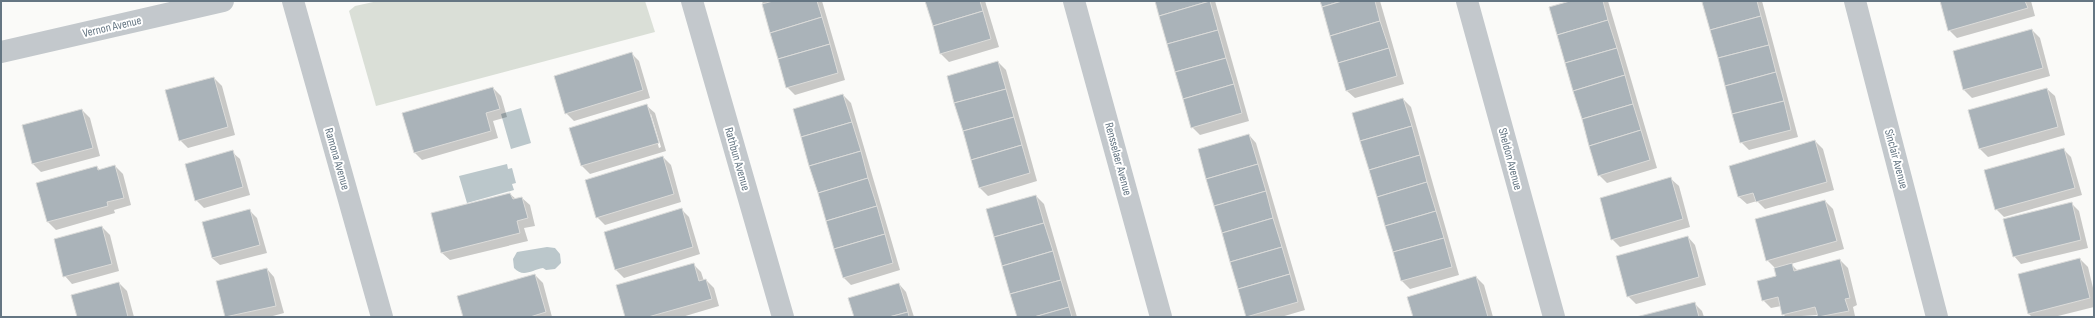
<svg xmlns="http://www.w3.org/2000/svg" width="2095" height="318" viewBox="0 0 2095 318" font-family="'Sofia Sans Condensed',sans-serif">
<rect width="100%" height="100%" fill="#fafaf8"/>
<polygon fill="#dadfd7" points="378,1 645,1 655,32 376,106 349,11 355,6"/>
<g fill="#bbc7cb">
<polygon points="521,108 531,143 511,149 501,114"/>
<polygon points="507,164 508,169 512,168 516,183 512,184 514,190 467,203 459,176"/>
<path d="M547,247L555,248L560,254L561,263L555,269L546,270L543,268C532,270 523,278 514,268L513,259L517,252Z"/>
</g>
<g fill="#0003" fill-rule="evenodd">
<polygon points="762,1 822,1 845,80 795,95 787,87"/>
<polygon points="926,1 985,1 999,47 949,62 941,54"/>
<polygon points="1155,1 1215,1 1249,121 1200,135 1192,127"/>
<polygon points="1321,1 1380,1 1404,84 1355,98 1347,91"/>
<polygon points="1574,1 1608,1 1657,168 1607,183 1599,175"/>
<polygon points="1704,1 1762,1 1798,137 1749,150 1741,142"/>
<polygon points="1941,1 2031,1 2035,16 1957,38 1949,30"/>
<polygon points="2032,30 2040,38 2050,76 1972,98 1964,90 1954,52"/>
<polygon points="631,53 639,61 650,98 574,121 566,113"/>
<polygon points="998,62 1006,70 1037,181 988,196 980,188"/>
<polygon points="214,78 222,86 235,135 188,148 180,140"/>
<polygon points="493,88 501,96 507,117 493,121 498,138 422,160 414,152"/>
<polygon points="2047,89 2055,96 2065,135 1988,157 1980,149 1969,110"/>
<polygon points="843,95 851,103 900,270 851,285 843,277"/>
<polygon points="1403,99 1411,107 1459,275 1410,289 1402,281 1353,113"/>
<path d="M647,106L655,113L666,151L590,174L582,166L571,129ZM649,114H651L661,147L659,148Z"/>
<polygon points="82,110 90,118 100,156 41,172 33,164"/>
<polygon points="1249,135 1256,143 1305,310 1281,317 1247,317 1199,150"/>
<polygon points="1815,141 1823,149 1834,190 1765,209 1757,201 1747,204 1739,197"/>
<polygon points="2063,149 2071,157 2082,195 2004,217 1996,209"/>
<polygon points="232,152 240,159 250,195 204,208 196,200"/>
<polygon points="663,157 671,165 681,202 605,225 597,217"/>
<polygon points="115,166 123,174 131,205 114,210 115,213 56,230 48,222 38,183 97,167 100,170"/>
<polygon points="1671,179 1679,186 1690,227 1620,247 1612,239"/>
<polygon points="510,194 516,199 522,198 530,205 535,226 524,228 528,241 450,260 442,253"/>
<polygon points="1036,196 1044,204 1077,317 1018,317"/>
<polygon points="1825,201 1833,209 1844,249 1791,264 1798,271 1840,260 1848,268 1857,305 1853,307 1855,316 1858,317 1819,317 1818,315 1785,317 1781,306 1771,308 1763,300 1777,277 1775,268 1767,260"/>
<polygon points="2071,203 2079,211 2088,248 2021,264 2014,256"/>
<polygon points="249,210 257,218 267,253 220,265 212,258"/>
<polygon points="682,210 689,217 700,254 624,278 616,270 605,233"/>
<polygon points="102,227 110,235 119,271 72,284 65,276"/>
<polygon points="1688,237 1695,245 1706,285 1636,304 1628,296"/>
<polygon points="2080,259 2088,267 2094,292 2094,307 2054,317 2032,317 2029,314"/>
<polygon points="693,264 701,272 704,281 706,280 714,288 719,306 682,317 626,317"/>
<polygon points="267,269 274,277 284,313 269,317 227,317 218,282"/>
<polygon points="535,275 543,283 552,317 464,317"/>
<polygon points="1476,277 1484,285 1493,317 1414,317"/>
<polygon points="119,283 127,291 134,317 78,317"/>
<polygon points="899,284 906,292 914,317 855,317"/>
<polygon points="1694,303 1702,311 1704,317 1640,317"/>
</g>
<g fill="#aab3b9" stroke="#dcdcda">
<polygon points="773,1 817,1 822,17 770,33 762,4"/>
<polygon points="925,1 980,1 983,11 933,26"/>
<polygon points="1155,1 1210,1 1159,16"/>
<polygon points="1210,1 1218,30 1167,44 1159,16"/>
<polygon points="1320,1 1342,1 1322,7"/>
<polygon points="1342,1 1375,1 1380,21 1330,36 1322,7"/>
<polygon points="1570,1 1603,1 1608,20 1557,35 1549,7"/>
<polygon points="1706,1 1757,1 1761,16 1710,30 1702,2"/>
<polygon points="1940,1 2025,1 2028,8 1948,31"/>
<polygon points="983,11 991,39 940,54 933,26"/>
<polygon points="1761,16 1769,45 1718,58 1710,30"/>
<polygon points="822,17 830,44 778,59 770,33"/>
<polygon points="1608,20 1617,48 1565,63 1557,35"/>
<polygon points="1380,21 1389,48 1338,63 1330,36"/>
<polygon points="2032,29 2043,68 1963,90 1953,51"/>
<polygon points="1218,30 1226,58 1175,72 1167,44"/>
<polygon points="830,44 838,73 786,88 778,59"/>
<polygon points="1769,45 1776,72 1725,86 1718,58"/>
<polygon points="1389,48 1397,76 1346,91 1338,63"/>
<polygon points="1617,48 1625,75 1573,91 1565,63"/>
<polygon points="632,52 643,90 565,114 554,76"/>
<polygon points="1226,58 1234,84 1183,99 1175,72"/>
<polygon points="998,61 1006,89 954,103 947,76"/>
<polygon points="1776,72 1784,101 1732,114 1725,86"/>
<polygon points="1625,75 1633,104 1582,119 1573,91"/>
<polygon points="214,77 228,127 179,141 165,90"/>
<polygon points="1234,84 1242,113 1191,128 1183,99"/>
<polygon points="493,87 500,109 486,113 491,131 414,153 402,113"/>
<polygon points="2047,88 2058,127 1979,149 1968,110"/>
<polygon points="1006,89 1014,117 963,131 954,103"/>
<polygon points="843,94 852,122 801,137 793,109"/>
<polygon points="1403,98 1412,126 1360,141 1352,113"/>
<polygon points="1784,101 1791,130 1740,143 1732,114"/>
<polygon points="647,104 659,143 581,166 569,128"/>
<polygon points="1633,104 1641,130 1589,146 1582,119"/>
<polygon points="82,109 93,148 32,164 22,125"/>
<polygon points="1014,117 1022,145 971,160 963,131"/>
<polygon points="852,122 861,151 809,166 801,137"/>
<polygon points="1412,126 1420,155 1369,170 1360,141"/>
<polygon points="1641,130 1650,160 1598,176 1589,146"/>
<polygon points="1249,134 1258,164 1206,179 1198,149"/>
<polygon points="1815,140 1827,182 1756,202 1753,193 1738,197 1729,166"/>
<polygon points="1022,145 1030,173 979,188 971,160"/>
<polygon points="2064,148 2075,188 1995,210 1984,170"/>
<polygon points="233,150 243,187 195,201 185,164"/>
<polygon points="861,151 868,178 818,193 809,166"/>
<polygon points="1420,155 1427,182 1377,197 1369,170"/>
<polygon points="663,156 674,194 596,218 585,180"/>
<polygon points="1258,164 1266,191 1214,206 1206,179"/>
<polygon points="115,165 124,198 107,202 108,206 47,222 36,183 97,166 98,170"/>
<polygon points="1671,177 1683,219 1611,240 1600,198"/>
<polygon points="868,178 877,206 826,221 818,193"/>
<polygon points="1427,182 1436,211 1385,226 1377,197"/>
<polygon points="1266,191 1273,218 1222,233 1214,206"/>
<polygon points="510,193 513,199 522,197 528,218 517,221 520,233 441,253 431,213"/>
<polygon points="1036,195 1044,223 994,237 986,209"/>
<polygon points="1825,200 1837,241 1766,261 1755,219"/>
<polygon points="2072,202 2081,240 2013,257 2003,219"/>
<polygon points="877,206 885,234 834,249 826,221"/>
<polygon points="682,208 693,247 615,270 604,232"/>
<polygon points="250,209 260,245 212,258 202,222"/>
<polygon points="1436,211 1444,238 1393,252 1385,226"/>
<polygon points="1273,218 1282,247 1230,262 1222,233"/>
<polygon points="1044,223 1053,251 1002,266 994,237"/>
<polygon points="102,226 112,264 63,277 54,239"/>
<polygon points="885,234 893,263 843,278 834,249"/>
<polygon points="1688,236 1699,277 1627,297 1616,256"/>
<polygon points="1444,238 1452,267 1401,281 1393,252"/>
<polygon points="1282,247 1290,274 1238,289 1230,262"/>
<polygon points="1053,251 1061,280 1010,294 1002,266"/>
<polygon points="2080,258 2090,298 2028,314 2018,274"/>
<polygon points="1840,259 1850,298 1845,299 1849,311 1818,317 1815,307 1782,315 1778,297 1762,301 1757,281 1776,276 1774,268 1792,263 1794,271"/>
<polygon points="694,263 699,281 706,279 712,299 648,317 625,317 616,285"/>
<polygon points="267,268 276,306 225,317 216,281"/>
<polygon points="535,274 546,312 530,317 463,317 457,296"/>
<polygon points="1290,274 1298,302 1246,317 1238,289"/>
<polygon points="1476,276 1488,317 1413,317 1407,297"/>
<polygon points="1061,280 1069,307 1034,317 1017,317 1010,294"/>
<polygon points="119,282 128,317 77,317 71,295"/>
<polygon points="899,283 908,312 889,317 854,317 848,298"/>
<polygon points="1695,302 1699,317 1636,317"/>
<polygon points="1069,307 1072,317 1034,317"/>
<polygon points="908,312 909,317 889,317"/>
</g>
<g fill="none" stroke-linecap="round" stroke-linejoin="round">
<g stroke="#c3c8cc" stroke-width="22">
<polyline points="293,1 382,317"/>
<polyline points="692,1 783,317"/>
<polyline points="1074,1 1161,317"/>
<polyline points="1467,1 1554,317"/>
<polyline points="1855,1 1937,317"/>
<polyline points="1,52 223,1"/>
</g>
</g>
<g text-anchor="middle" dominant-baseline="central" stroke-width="4" stroke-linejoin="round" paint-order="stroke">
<g font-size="12" fill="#657683" stroke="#fff">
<text transform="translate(112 27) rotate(-13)">Vernon Avenue</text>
<text transform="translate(337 159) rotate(74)">Ramona Avenue</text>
<text transform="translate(737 159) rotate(74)">Rathbun Avenue</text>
<text transform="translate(1118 159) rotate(75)">Rensselaer Avenue</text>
<text transform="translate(1510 159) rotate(75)">Sheldon Avenue</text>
<text transform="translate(1896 159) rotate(75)">Sinclair Avenue</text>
</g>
</g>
<rect width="2095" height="318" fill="none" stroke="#657683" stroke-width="4"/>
</svg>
